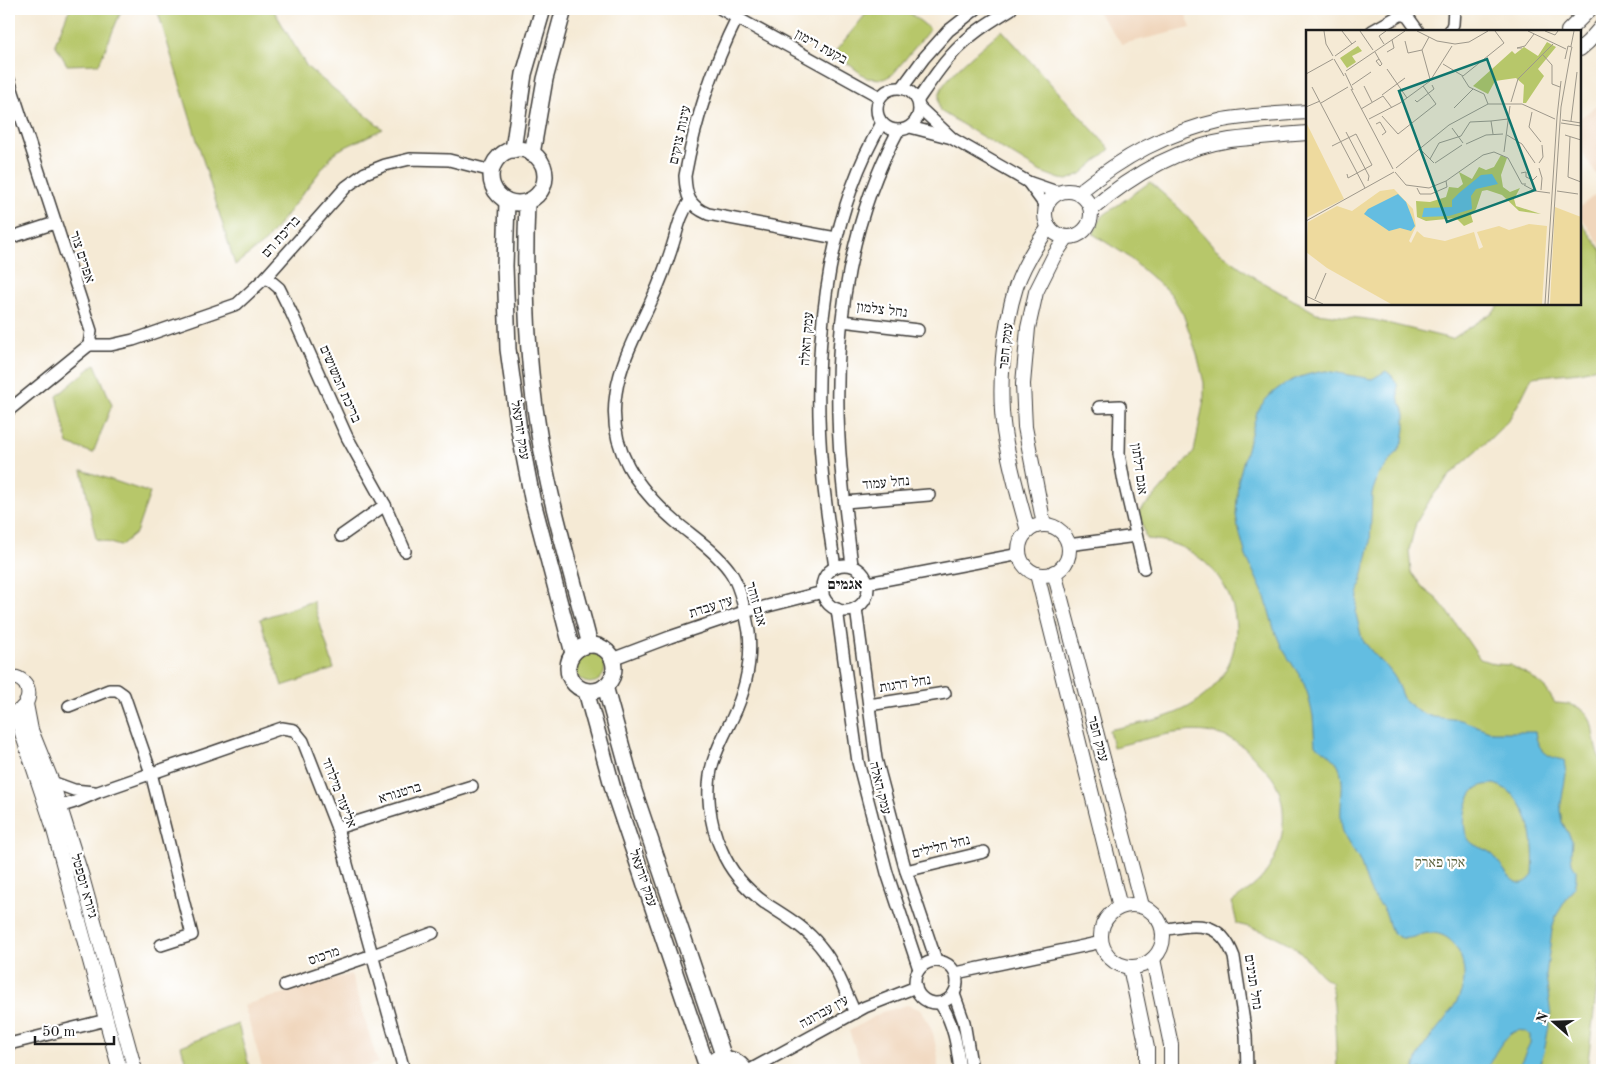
<svg xmlns="http://www.w3.org/2000/svg" width="1611" height="1079" viewBox="0 0 1611 1079" font-family="'Old Standard TT','Frank Ruhl Libre',serif">
<rect width="100%" height="100%" fill="#fff"/>
<filter id="ink" filterUnits="userSpaceOnUse"><feTurbulence type="fractalNoise" baseFrequency=".02" numOctaves="2"/><feDisplacementMap in="SourceGraphic" scale="10" xChannelSelector="R" yChannelSelector="G"/><feConvolveMatrix kernelMatrix="1 2 1 2 8 2 1 2 1" color-interpolation-filters="sRGB"/></filter>
<filter id="wash" filterUnits="userSpaceOnUse"><feTurbulence type="fractalNoise" baseFrequency=".0096" numOctaves="4" result="noise"/><feDisplacementMap in="SourceGraphic" scale="20" xChannelSelector="R" yChannelSelector="G"/><feGaussianBlur stdDeviation="1.12" result="paint"/><feColorMatrix in="noise" values="0 0 0 0 0 0 0 0 0 0 0 0 0 0 0 0 0 1.4 0 .05"/><feComposite in="paint" operator="in"/></filter>
<g filter="url(#wash)">
<rect width="100%" height="100%" fill="#f5ead5"/>
<g fill="#f0d6bc">
<polygon points="1095,9 1184,9 1191,28 1122,44"/>
<polygon points="1602,102 1602,183 1580,150 1580,118"/>
<polygon points="1602,189 1602,247 1580,216 1580,207"/>
<polygon points="351,974 378,1063 355,1070 263,1070 244,1005"/>
<polygon points="907,1005 919,1009 924,1014 933,1033 938,1057 938,1070 863,1070 849,1031 882,1012"/>
</g>
<g fill="#b7c76a" stroke="#6a7243">
<polygon points="71,9 122,9 99,64 67,65 55,44 68,12"/>
<polygon points="157,9 273,9 307,67 383,129 335,152 266,241 235,265"/>
<polygon points="870,9 905,9 930,29 893,74 884,79 867,78 834,53"/>
<path d="M1002,30L1110,149L1081,174L1067,180L1060,179L1041,172L940,111C938,104 938,95 942,88C953,69 985,45 1002,30Z"/>
<path d="M1150,182L1181,210L1216,249L1255,278L1316,313L1374,320L1452,339L1493,312L1500,304H1580V221L1602,251V367L1579,372L1532,377L1520,401L1508,421L1492,437L1452,473L1431,498L1416,523L1409,550L1411,572L1424,589L1437,599L1448,612L1480,659L1495,664L1510,665L1531,676L1546,689L1555,703C1606,705 1585,734 1602,762V958L1600,962L1587,1070H1337L1334,1005L1331,982C1317,974 1310,960 1298,950C1280,936 1258,929 1237,924L1232,902C1241,895 1251,889 1259,881C1283,856 1291,812 1275,782C1271,775 1265,769 1260,764C1245,746 1231,735 1206,732C1178,728 1141,741 1113,747L1109,730C1139,723 1174,719 1199,700C1270,647 1231,543 1146,539L1139,511L1151,500L1194,452L1204,399V383L1197,354L1183,314L1171,294L1126,255L1093,234L1101,217Z"/>
<polygon points="95,364 112,405 93,453 68,444 57,396"/>
<polygon points="82,470 150,493 136,533 120,546 96,539"/>
<polygon points="313,601 334,669 282,686 260,619"/>
<circle cx="590" cy="668" r="15"/>
<polygon points="238,1024 250,1070 188,1070 181,1046"/>
</g>
<path fill="#64bde1" stroke="#406c7e" fill-rule="evenodd" d="M1326,371L1372,379L1386,371L1392,376L1397,384L1399,401L1403,407L1405,414V429L1403,441L1398,451L1378,476L1372,493L1370,544L1358,595L1356,614L1362,639L1373,653L1387,667L1394,676L1403,698L1417,711L1433,717L1461,720L1492,732H1535C1537,749 1547,758 1564,760L1566,774L1560,810L1562,822L1572,840L1571,854L1572,863L1576,870V879L1574,887L1556,916L1552,930L1546,976L1551,1016L1544,1052L1537,1070H1517L1530,1043V1035C1512,1017 1492,1057 1487,1070H1414C1416,1061 1419,1053 1424,1046C1438,1026 1466,1000 1464,974C1463,954 1453,932 1429,933C1418,934 1406,943 1396,935C1388,930 1389,919 1385,912C1382,905 1375,900 1372,894C1365,882 1364,869 1358,858C1353,849 1346,842 1343,832C1334,796 1359,768 1315,745L1313,716L1308,695L1303,681L1282,648L1274,629L1265,597L1246,556L1238,527L1236,515L1238,481L1257,412C1272,386 1297,375 1326,371ZM1494,784C1532,795 1535,843 1533,875C1516,898 1504,867 1494,856C1487,848 1475,848 1469,840C1460,828 1465,798 1476,789C1482,784 1487,785 1494,784Z"/>
</g>
<g filter="url(#ink)">
<g fill="none" stroke-linecap="round" stroke-linejoin="round">
<defs>
<g id="minor">
<polyline points="721,9 880,97"/>
<path d="M737,18C712,68 695,121 685,176C686,196 689,206 708,214L836,238"/>
<polyline points="1372,31 1402,14 1408,17 1418,31"/>
<polyline points="1450,31 1453,24 1454,9"/>
<polyline points="9,80 91,331 89,345 9,410"/>
<circle cx="898" cy="109" r="21"/>
<polyline points="902,88 924,58 948,31 976,9"/>
<path d="M918,100C931,81 944,61 961,45C975,31 993,20 1011,9"/>
<polyline points="919,107 953,139 1028,182 1060,193"/>
<polyline points="910,127 952,138"/>
<polyline points="1028,182 1047,208"/>
<path d="M690,201C680,215 678,228 673,244C667,263 661,280 653,297C639,329 621,359 616,393C607,448 637,489 677,523C695,538 715,551 729,570C740,584 746,615 749,632C752,662 745,692 732,719C725,733 718,746 713,762C705,789 709,823 721,849C730,871 746,889 765,903C785,916 805,927 820,946C836,965 845,991 855,1013"/>
<polyline points="9,238 55,223"/>
<polyline points="266,277 279,288 291,312 347,437 385,505 405,551"/>
<polyline points="842,321 918,330"/>
<polyline points="89,345 111,345 133,340 237,304 266,277 346,187 365,173 385,165 410,159 449,160 492,171"/>
<polyline points="1099,407 1120,406 1119,454 1124,482 1144,568"/>
<polyline points="845,502 929,495"/>
<polyline points="341,536 385,505"/>
<polyline points="1068,545 1136,536"/>
<path d="M852,565C848,533 844,500 841,467C831,353 843,233 898,131"/>
<circle cx="845" cy="588" r="23"/>
<path d="M835,567C830,535 825,502 822,469C812,357 824,221 882,123"/>
<polyline points="868,583 1020,554"/>
<polyline points="856,608 876,759 905,868 936,960"/>
<polyline points="837,609 858,762 887,873 919,969"/>
<polyline points="612,659 670,637 744,612 823,592"/>
<polyline points="869,705 945,693"/>
<polyline points="69,706 109,690 117,690 124,695 151,773 192,935 161,945"/>
<polyline points="52,782 74,790 94,792"/>
<path d="M52,806C68,807 84,798 98,792L282,728L294,730L303,741L337,828L404,1070"/>
<polyline points="337,828 472,786"/>
<polyline points="906,871 984,852"/>
<path d="M1162,930C1196,924 1220,919 1234,957L1246,1035L1247,1070"/>
<circle cx="936" cy="982" r="21"/>
<polyline points="956,973 1102,942"/>
<polyline points="285,985 373,955 433,933"/>
<polyline points="954,994 964,1022 972,1070"/>
<path d="M940,1003C954,1023 957,1046 960,1070"/>
<polyline points="9,1044 106,1020"/>
<polyline points="750,1070 865,1007 916,987"/>
</g>
<g id="tertiary">
<polyline points="1568,31 1590,9"/>
<polyline points="1580,49 1588,42 1602,26"/>
<circle cx="1068" cy="214" r="23"/>
<path d="M1078,193C1124,156 1165,133 1223,120C1250,115 1280,114 1307,112"/>
<path d="M1091,210C1130,176 1178,148 1230,140C1256,137 1282,135 1307,133"/>
<polyline points="1044,525 1025,427 1023,384 1028,328 1036,292 1054,256 1067,237"/>
<circle cx="1044" cy="550" r="25"/>
<path d="M1028,531C1019,498 1009,465 1004,431C998,388 1003,328 1016,287C1023,266 1036,245 1049,227"/>
<polyline points="1054,572 1142,906"/>
<polyline points="1037,574 1120,907"/>
<path d="M9,677C28,676 35,697 21,709"/>
<polyline points="26,704 31,730 52,782 82,877 135,1070"/>
<polyline points="15,712 52,823 120,1070"/>
<circle cx="1132" cy="936" r="31"/>
<polyline points="1153,959 1171,1045 1171,1070"/>
<polyline points="1130,967 1147,1048 1147,1070"/>
</g>
<g id="secondary">
<circle cx="518" cy="176" r="27"/>
<polyline points="513,150 524,74 543,9"/>
<polyline points="532,154 545,79 564,9"/>
<polyline points="507,201 505,266 508,349 519,430 532,498 573,653"/>
<path d="M527,202C524,277 526,353 538,428C549,501 572,573 590,645"/>
<circle cx="591" cy="668" r="23"/>
<polyline points="605,686 634,791 724,1058"/>
<polyline points="586,691 615,796 706,1064"/>
<path d="M716,1059C728,1057 738,1060 745,1070"/>
</g>
</defs>
<use href="#minor" stroke="#3d3b38" stroke-width="14"/>
<use href="#tertiary" stroke="#3d3b38" stroke-width="16"/>
<use href="#secondary" stroke="#3d3b38" stroke-width="18"/>
<use href="#minor" stroke="#fff" stroke-width="11"/>
<use href="#tertiary" stroke="#fff" stroke-width="14"/>
<use href="#secondary" stroke="#fff" stroke-width="15"/>
</g>
</g>
<g text-anchor="middle" dominant-baseline="central" stroke-width="4.5" stroke-linejoin="round" paint-order="stroke">
<g font-size="14" fill="#1c1c1c" stroke="#fff">
<text transform="translate(821 47) rotate(29)">בקעת רימון</text>
<text transform="translate(680 135) rotate(-77)">עינות צוקים</text>
<text transform="translate(281 237) rotate(-48)">בריכת רם</text>
<text transform="translate(82 257) rotate(72)">אפרים צור</text>
<text transform="translate(882 310) rotate(7)">נחל צלמון</text>
<text transform="translate(807 339) rotate(-86)">עמק האלה</text>
<text transform="translate(1006 346) rotate(-84)">עמק חפר</text>
<text transform="translate(340 384) rotate(66)">בריכת המשושים</text>
<text transform="translate(520 430) rotate(81)">עמק יזרעאל</text>
<text transform="translate(1139 469) rotate(82)">אגם דלתון</text>
<text transform="translate(886 483) rotate(-5)">נחל עמוד</text>
<text transform="translate(756 604) rotate(75)">אגם זוהר</text>
<text transform="translate(711 607) rotate(-18)">עין עבדת</text>
<text transform="translate(905 684) rotate(-9)">נחל דרגות</text>
<text transform="translate(1098 739) rotate(75)">עמק חפר</text>
<text transform="translate(880 788) rotate(76)">עמק האלה</text>
<text transform="translate(339 793) rotate(69)">אליעזר מילרוד</text>
<text transform="translate(400 793) rotate(-17)">ברטנורא</text>
<text transform="translate(941 847) rotate(-14)">נחל חלילים</text>
<text transform="translate(643 878) rotate(71)">עמק יזרעאל</text>
<text transform="translate(84 886) rotate(74)">גיורא יוספטל</text>
<text transform="translate(324 956) rotate(-19)">מרכוס</text>
<text transform="translate(1253 982) rotate(81)">נחל תנינים</text>
<text transform="translate(824 1012) rotate(-29)">עין עברונה</text>
</g>
<g font-size="14" fill="#5a603b" stroke="#fff">
<text x="1440" y="863">אקו פארק</text>
</g>
<g font-size="15" font-weight="bold" fill="#1c1c1c" stroke="#fff">
<text x="845" y="585">אגמים</text>
</g>
</g>
<g transform="translate(1306 30)">
<rect width="275" height="275" fill="#f5ead5"/>
<path d="M241,12L250,17L232,39L238,46L220,73H217L218,55L210,48L189,51L182,64L167,56L206,21L209,24L218,17L232,26ZM52,16L56,21L46,26L50,32L41,38L34,28ZM195,125L201,128L195,145L197,157L204,162L214,158L208,169L210,176L235,184L213,181L196,165L181,160L176,161L170,179L165,185L167,192L158,196L150,188L120,191L111,187L110,171L124,172L140,167L143,157L152,158L157,154L153,142L166,149L173,137L180,140L188,137Z" fill="#b7c76a"/>
<path d="M0,92L38,169L0,188ZM88,159L107,179L110,196L103,211L105,213L111,201L118,207L139,211L168,202L173,219L177,217L171,202L193,196L203,200L223,194L241,196L236,274H85L21,238L0,222L2,192L31,176L46,181L74,161ZM249,177L275,187V274H244Z" fill="#eeda9e"/>
<path d="M186,144L192,154L170,159L165,166L166,179L143,186L116,187L118,178L146,177V170L153,163L175,145ZM92,164L100,172L107,190L109,196L105,201L94,198L83,201L58,184L62,179Z" fill="#64bde1"/>
<path fill="none" stroke="#9e988b" stroke-width="1" d="M18,1L20,14L27,26M36,1L46,14M54,1L67,20M111,1L131,11L149,14L163,12L182,1M222,1L260,19M239,1L249,5L252,1M123,7L116,20L124,49M99,11L102,23L116,20M78,14L73,6L80,1M265,16L268,1M216,18H211L219,16L228,4M69,22L73,29L76,34L74,36L70,31L73,29M81,22L88,18L86,10M237,25L246,35V54L254,57M29,26L50,11M28,29L38,46M259,29L262,16L266,17L265,21M137,34L157,46L198,13L189,1M81,39L101,68M40,41L99,1M39,43L47,60M0,44L27,29M156,46L163,57L178,64L182,74M46,55L65,42M58,56L66,72M6,57L59,158M45,59L87,139M76,65L99,48M109,70L111,72L128,59L126,55M205,72L212,49L247,14M15,73L42,57M0,77L14,71M148,78L167,59M55,79L77,66L86,78M226,82L223,97L235,112M76,86L92,104L130,74L117,56M251,87L255,51M63,89L94,73L124,51L146,16M256,90L275,93M265,91L271,42M255,93L275,96M70,94L74,92L80,102L76,105M146,98L157,113M40,102L63,146L62,151M187,104L185,91L202,89M201,105L216,114L229,133M259,105L275,110M264,107L262,147L275,152M160,114L180,105L197,104M26,116L50,104L66,135L42,148L41,144M116,121L128,133M198,122L204,76M124,129L133,113L155,106L164,92L185,91M129,133L156,115M233,133L237,127L236,115M90,138L143,95L182,74H216L249,89M233,138L236,148L235,160M89,142L100,155L123,158L140,151L177,125L188,122L202,128L216,154H220M215,143L220,142V147L227,150L231,146M218,155L229,161L244,163M111,158L114,164H125L141,157L140,151M251,161L272,164M0,191L88,142M0,266L17,274M9,269L20,243M239,274L251,87M242,274L255,77L265,21"/>
<path fill="#0f766e" fill-opacity="0.15" stroke="#0f766e" stroke-width="2.5" d="M181,29L229,160L141,192L93,61Z"/>
<rect width="275" height="275" fill="none" stroke="#1c1c1c" stroke-width="2.5"/>
</g>
<rect width="1611" height="1079" fill="none" stroke="#fff" stroke-width="30"/>
<g transform="translate(1554 1022) rotate(290)" stroke="#ffffff" stroke-width="4" paint-order="stroke">
<path d="M0-4L9 19L0 12L-9 19Z" fill="#1c1c1c"/>
<text y="-8" font-size="14" font-weight="bold" text-anchor="middle" fill="#1c1c1c">N</text>
</g>
<path d="M35 1036v8h79v-8" fill="none" stroke="#1c1c1c" stroke-width="2.5"/>
<text x="42" y="1036" font-size="15" fill="#1c1c1c" stroke="#ffffff" stroke-width="4" paint-order="stroke">50 m</text>
</svg>
